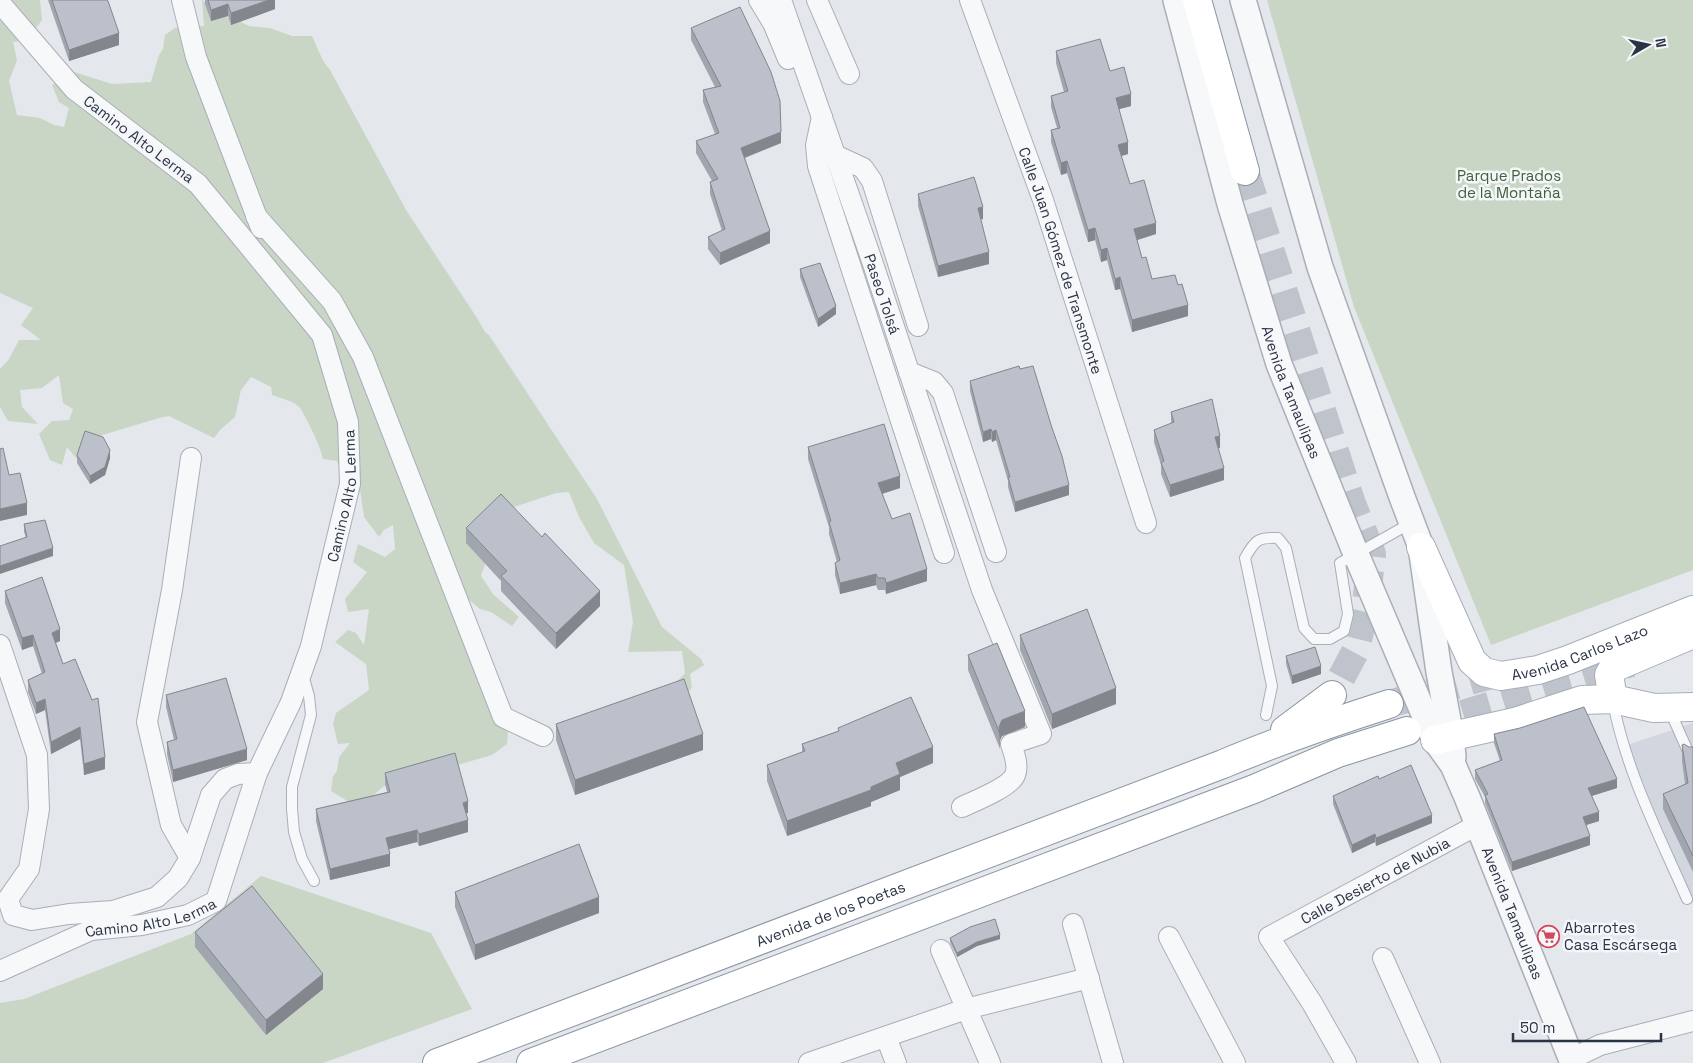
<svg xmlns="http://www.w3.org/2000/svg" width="1693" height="1063" viewBox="0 0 1693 1063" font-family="'Space Grotesk',sans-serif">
<rect width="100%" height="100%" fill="#e4e7ec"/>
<polygon fill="#d2d6de" points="1693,723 1693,904 1624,746"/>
<g fill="#c9d6c5">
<path d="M0,0H40L42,20L27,40L13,42L17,60L9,81L17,115L40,118L54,125L64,127L69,108L59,102L52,85L74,72L112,84L151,82L159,55L163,49L165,35L175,28L204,26L202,0L210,4L216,15L235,19L249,26L270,28L292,36H312C316,44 323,64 329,68L406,210L477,318L485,332L489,335L597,499L662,627L701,659L704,665L690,674L692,687L677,709L658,701L685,673L682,651L628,652L633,622L624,565L594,543L579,517L569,492L556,493L490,515L487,558L481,576L493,594L519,617L512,626L491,612L480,609L462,594L488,675L502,685L509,718L507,744L492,755L384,786L359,808L331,791L333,776L337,771L339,757L350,743L338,744L333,724L336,713L369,690L366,664L335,642L348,630L356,633L364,645L369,609L348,612L345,599L367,572L353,562L358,544L385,557L395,549L393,525L384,530L379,537L364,517L360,489L344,479L337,461L323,459C322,450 304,411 298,406C291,400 280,398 272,395L271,387L251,377L241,390L235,417L220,430L214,438L169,416L159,418L99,436L84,468L67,447L62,465L50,460L39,434L52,421L69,420L73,409L63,403L59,375L42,388L20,390L22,407L38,424L8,421L0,407V369L9,359L19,340H41L21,325L33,308L0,293Z"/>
<polygon points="1267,0 1693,0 1693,570 1491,645 1354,307"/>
<polygon points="261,876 431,933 472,1009 323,1063 0,1063 0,1003 24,999 191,934"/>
</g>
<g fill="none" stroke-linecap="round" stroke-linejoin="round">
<g stroke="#bfc3cb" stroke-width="28" stroke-dasharray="28 14" stroke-linecap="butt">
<polyline points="1245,171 1351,501 1372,554 1365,611 1355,652 1332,695"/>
<polyline points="1389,704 1509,670"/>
<polyline points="1423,726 1631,663"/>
</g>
<defs>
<g id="service">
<polyline points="303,675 309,696 311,715 292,787 292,809 294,832 302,859 314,881"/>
<path d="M1613,702C1626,771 1659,835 1687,899"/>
<polyline points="1670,711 1690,756"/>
<path d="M1266,715L1272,686L1245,558C1255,540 1258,537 1278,538L1286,548L1304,628L1314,639H1330L1344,631L1348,614L1340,563L1411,523"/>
</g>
<g id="minor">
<polyline points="182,0 196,57 261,228"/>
<polyline points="759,0 773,23 788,59"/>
<path id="s1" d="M781,0L870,255L982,590L1041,734L1011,744C1014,753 1019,766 1015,775C1010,787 975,801 962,807"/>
<polyline points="817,0 849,74"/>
<path id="s2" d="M970,0L1043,200L1146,523"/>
<polyline points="822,117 816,145 818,166 944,553"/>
<polyline points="835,155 863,168 872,181 918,326"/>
<polyline points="256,216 332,301 363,357 503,717 543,736"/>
<polyline points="909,372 934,382 943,393 996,552"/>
<polyline points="0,645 37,755 39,809 29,869 8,899 13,915 32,920 69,914 113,911 157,897 178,878 190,858 211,795 225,779 238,774 257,773"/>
<polyline points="190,858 171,825 147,722 172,590 191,458"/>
<polyline points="1073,924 1113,1063"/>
<polyline points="1169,937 1235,1063"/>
<polyline points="941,950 990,1063"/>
<polyline points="1383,958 1430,1063"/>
<path id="s3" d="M0,971L91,930L142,925L188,915L216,901L257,773L291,702L311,646L350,484L348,422L322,335L198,184L74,89L0,3"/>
<polyline points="886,1037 896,1063"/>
<polyline points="1571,1059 1600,1045 1693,1021"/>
<polyline points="809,1063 966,1009 1089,978"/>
<path id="s4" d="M1346,1063L1312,1003L1269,937L1479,824"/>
</g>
<g id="tertiary">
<path id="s5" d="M1176,0L1230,204L1279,364L1356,554L1435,740L1453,765L1467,797L1573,1063"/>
<polyline points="1243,0 1320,267 1402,497 1421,547 1439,672 1451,736 1453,757"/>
</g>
<g id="secondary">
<path id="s6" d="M1421,547L1472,661L1484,672L1501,676L1538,670L1568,660L1693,610"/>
<polyline points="1613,699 1609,675 1613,668 1693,634"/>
<polyline points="1435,740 1515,722 1582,700 1613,699 1654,708 1693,707"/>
</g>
<g id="motorway">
<polyline points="1197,0 1245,171"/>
<polyline points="1285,730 1332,695"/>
<path id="s7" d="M437,1063L1223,764C1278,741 1333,722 1389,704"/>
<polyline points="531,1063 1254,789 1338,753 1407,731"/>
</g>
</defs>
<use href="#service" stroke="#a9aeb7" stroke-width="12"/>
<use href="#minor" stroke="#a9aeb7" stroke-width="22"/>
<use href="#tertiary" stroke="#a9aeb7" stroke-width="28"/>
<use href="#secondary" stroke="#a9aeb7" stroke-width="30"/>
<use href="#motorway" stroke="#8b94a3" stroke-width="30"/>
<use href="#service" stroke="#f7f8fa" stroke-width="10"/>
<use href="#minor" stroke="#f7f8fa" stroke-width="20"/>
<use href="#tertiary" stroke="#f7f8fa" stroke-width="25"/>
<use href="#secondary" stroke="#fff" stroke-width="28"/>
<use href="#motorway" stroke="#fff" stroke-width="28"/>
</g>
<g fill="#a1a5ae">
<polygon points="48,0 107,0 119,45 69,61"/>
<polygon points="205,0 275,0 275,9 231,25 228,16 211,21 205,4"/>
<polygon points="691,28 781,143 745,158 770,243 720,265 708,249 708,237 722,231 710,194 710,182 712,181 696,153 696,141 715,134 703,102 703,90 715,87 691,40"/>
<polygon points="1056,51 1110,71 1131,106 1119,109 1128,154 1121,156 1130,184 1156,234 1137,240 1142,258 1152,279 1188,316 1132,332 1120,289 1115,290 1107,260 1101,262 1095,240 1088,242 1067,173 1061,175 1051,142 1051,130 1057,128 1051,107 1051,96 1064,92 1056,63"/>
<polygon points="918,194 983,219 981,219 989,264 938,277 918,206"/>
<polygon points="800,269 836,314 818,327 800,277"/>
<polygon points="970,381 1069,495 1015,512 1008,487 1008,481 996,440 992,442 991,439 983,442 970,391"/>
<polygon points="1171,412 1220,448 1218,448 1224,480 1170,497 1161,474 1161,465 1154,442 1154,430 1171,424"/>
<polygon points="808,447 900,488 882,494 892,519 927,581 886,594 885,590 878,590 876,585 840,594 835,575 835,563 837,562 829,534 829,527 808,459"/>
<polygon points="77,455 110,458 105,475 90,484 77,463"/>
<polygon points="24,524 53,556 26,538 24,532"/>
<polygon points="466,528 542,537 600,606 556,649 501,591 501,581 466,543"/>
<polygon points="5,591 60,641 56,643 63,664 105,769 84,775 80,739 51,754 45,710 36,714 28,692 28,680 42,674 33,646 22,650 5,603"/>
<polygon points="1020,635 1116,704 1052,729 1020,650"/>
<polygon points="968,655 1025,727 1002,736 1000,740 1000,749 968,670"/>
<polygon points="1286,656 1321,674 1292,684 1286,664"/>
<polygon points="166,695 247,760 173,782 167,754 167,742 174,740 166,707"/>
<polygon points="556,724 703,750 575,795 556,740"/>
<polygon points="838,728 933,763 900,777 900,790 871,802 871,806 787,836 767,781 767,765 802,752 802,744 838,731"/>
<polygon points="1494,734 1617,788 1592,796 1599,821 1586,825 1590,845 1512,871 1485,803 1485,797 1475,779 1475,770 1500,761 1494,743"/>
<polygon points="1682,745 1689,747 1693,747 1693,872 1663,809 1663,794 1685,784 1682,761"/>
<polygon points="385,773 468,813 466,813 468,832 419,846 417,842 389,849 390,866 330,880 316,821 316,809 387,792 385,784"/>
<polygon points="1379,779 1432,823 1376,846 1375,842 1352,853 1333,804 1333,796"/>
<polygon points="455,892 599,913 475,960 455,907"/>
<polygon points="195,932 323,989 266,1035 195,947"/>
<polygon points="950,938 1000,939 977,946 957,957 950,942"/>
</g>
<g fill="#83868d">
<polygon points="269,0 275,0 275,9 231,25 231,13"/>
<polygon points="228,4 228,16 211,21 211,10"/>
<polygon points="119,33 119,45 69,61 69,50"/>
<polygon points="1131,94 1131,106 1116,110 1116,98"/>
<polygon points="781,132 781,143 741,159 741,148"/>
<polygon points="1128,142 1128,154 1118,157 1118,145"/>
<polygon points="1067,161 1067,173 1061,175 1061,163"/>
<polygon points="983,207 983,219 978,220 978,208"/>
<polygon points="1156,223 1156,234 1134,241 1134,229"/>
<polygon points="1095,228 1095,240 1088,242 1088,230"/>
<polygon points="770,231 770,243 720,265 720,253"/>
<polygon points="1107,248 1107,260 1101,262 1101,250"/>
<polygon points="989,252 989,264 938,277 938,266"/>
<polygon points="1120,277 1120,289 1115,290 1115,279"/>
<polygon points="1188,305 1188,316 1132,332 1132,320"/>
<polygon points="836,306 836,314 818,327 818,319"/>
<polygon points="991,429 991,439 983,442 983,432"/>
<polygon points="996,430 996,440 992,442 992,432"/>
<polygon points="1220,436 1220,448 1215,449 1215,437"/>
<polygon points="110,450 110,458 105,475 90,484 90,476"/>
<polygon points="1224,468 1224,480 1170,497 1170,485"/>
<polygon points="900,476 900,488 878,495 878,483"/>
<polygon points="1069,485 1069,495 1015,512 1015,502"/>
<polygon points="27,503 27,515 0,521 0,509"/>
<polygon points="53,548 53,556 0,574 0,566"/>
<polygon points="927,569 927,581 886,594 886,583"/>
<polygon points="876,574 876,585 840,594 840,583"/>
<polygon points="600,591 600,606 556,649 556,633"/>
<polygon points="60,629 60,641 52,644 52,633"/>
<polygon points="33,635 33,646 22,650 22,638"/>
<polygon points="1321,666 1321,674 1292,684 1292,676"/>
<polygon points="1116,688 1116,704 1052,729 1052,714"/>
<polygon points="45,699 45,710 36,714 36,703"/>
<polygon points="1025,711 1025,727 1002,736 1000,740 1000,749 999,727 1002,720"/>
<polygon points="80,727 80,739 51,754 51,742"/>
<polygon points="703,734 703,750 575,795 575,780"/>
<polygon points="933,747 933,763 900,777 900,790 871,802 871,806 787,836 787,821 871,787 896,763"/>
<polygon points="247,749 247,760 173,782 173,770"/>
<polygon points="105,757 105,769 84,775 84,764"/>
<polygon points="1617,779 1617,788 1588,797 1588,788"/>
<polygon points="468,801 468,813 463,814 463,803"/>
<polygon points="1599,812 1599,821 1583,826 1583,817"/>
<polygon points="1432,815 1432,823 1376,846 1376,838"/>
<polygon points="468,820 468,832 419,846 419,834"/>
<polygon points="417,830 417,842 386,850 386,838"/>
<polygon points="1375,834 1375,842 1352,853 1352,845"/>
<polygon points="1590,836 1590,845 1512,871 1512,862"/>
<polygon points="390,854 390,866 330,880 330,869"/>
<polygon points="599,897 599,913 475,960 475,945"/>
<polygon points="1000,935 1000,939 977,946 957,957 957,953 977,942"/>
<polygon points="323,974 323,989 266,1035 266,1020"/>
</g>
<g fill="#bbc0ca" stroke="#83868d">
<polygon points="52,0 107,0 108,1 119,33 69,50"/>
<polygon points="208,0 269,0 231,13 228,4 211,10"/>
<polygon points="740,7 771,72 780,101 781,132 741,148 770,231 720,253 708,237 725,229 710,182 718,179 696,141 719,133 703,90 721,86 691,28"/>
<polygon points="1100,39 1110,71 1124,67 1131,94 1116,98 1128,142 1118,145 1130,184 1144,180 1156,223 1134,229 1142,258 1146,257 1152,279 1175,275 1178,285 1182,284 1188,305 1132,320 1120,277 1115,279 1107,248 1101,250 1095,228 1088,230 1067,161 1061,163 1051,130 1060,128 1051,96 1068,91 1056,51"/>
<polygon points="974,177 983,207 978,208 989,252 938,266 918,194"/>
<polygon points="820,263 836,306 818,319 800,269"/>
<polygon points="1019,366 1020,369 1033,366 1052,428 1062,456 1069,485 1015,502 1008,477 1010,477 996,430 992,432 991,429 983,432 970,381"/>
<polygon points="1212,399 1220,436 1215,437 1224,468 1170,485 1161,463 1164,461 1154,430 1174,422 1171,412"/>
<polygon points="884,424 900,476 878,483 892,519 910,513 927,569 886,583 885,578 878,578 876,574 840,583 835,563 840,560 829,522 831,521 808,447"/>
<polygon points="85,431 103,437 110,450 105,467 90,476 77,455"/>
<polygon points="3,448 9,475 20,473 27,503 0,509 0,449"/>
<polygon points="501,494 542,537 545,533 600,591 556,633 501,576 507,571 466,528"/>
<polygon points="45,520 53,548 0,566 0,546 27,537 24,524"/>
<polygon points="42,577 60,629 52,633 63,664 75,659 92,700 98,698 105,757 84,764 80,727 51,742 45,699 36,703 28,680 45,672 33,635 22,638 5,591"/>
<polygon points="1087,609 1116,688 1052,714 1020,635"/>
<polygon points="997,643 1025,711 1002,720 999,727 1000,734 968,655"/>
<polygon points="1315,647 1321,666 1292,676 1286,656"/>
<polygon points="226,678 247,749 173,770 167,742 177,739 166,695"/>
<polygon points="684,679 703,734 575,780 556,724"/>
<polygon points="911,697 933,747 896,763 900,774 871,787 871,790 787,821 767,765 805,751 802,744 839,731 838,728"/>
<polygon points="1584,707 1617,779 1588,788 1599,812 1583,817 1590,836 1512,862 1485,795 1488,794 1475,770 1502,760 1494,734 1520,728"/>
<polygon points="1684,744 1689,747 1693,747 1693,856 1663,794 1688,783 1682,745"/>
<polygon points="455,753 468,801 463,803 468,820 419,834 417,830 386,838 390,854 330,869 316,809 390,792 385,773"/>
<polygon points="1411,765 1432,815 1376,838 1375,834 1352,845 1333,796 1378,776 1379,779"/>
<polygon points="579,844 599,897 475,945 455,892"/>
<polygon points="252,886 323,974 266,1020 195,932"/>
<polygon points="995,919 1000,935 977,942 957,953 950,938 970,927"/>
</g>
<defs>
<symbol id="supermarket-ring" viewBox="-11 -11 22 22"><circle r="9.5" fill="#f4f6f9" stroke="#d1495b" stroke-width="1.5"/><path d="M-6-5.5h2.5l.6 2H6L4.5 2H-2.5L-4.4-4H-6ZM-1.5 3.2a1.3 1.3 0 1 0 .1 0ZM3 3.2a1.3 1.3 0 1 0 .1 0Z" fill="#d1495b"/></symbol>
</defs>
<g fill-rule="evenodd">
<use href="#supermarket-ring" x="1536" y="924" width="25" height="25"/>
</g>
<g text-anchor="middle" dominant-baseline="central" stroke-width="5" stroke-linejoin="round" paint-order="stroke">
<g font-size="15" fill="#2b3445" stroke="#f4f6f9">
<text transform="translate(139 139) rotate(37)">Camino Alto Lerma</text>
<text stroke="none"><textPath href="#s2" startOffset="276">Calle Juan Gómez de Transmonte</textPath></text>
<text stroke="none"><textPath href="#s1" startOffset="311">Paseo Tolsá</textPath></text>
<text stroke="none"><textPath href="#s5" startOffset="409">Avenida Tamaulipas</textPath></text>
<text stroke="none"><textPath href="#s3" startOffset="656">Camino Alto Lerma</textPath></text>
<text stroke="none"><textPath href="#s6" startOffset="241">Avenida Carlos Lazo</textPath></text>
<text stroke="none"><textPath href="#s4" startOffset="268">Calle Desierto de Nubia</textPath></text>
<text stroke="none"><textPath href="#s5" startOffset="976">Avenida Tamaulipas</textPath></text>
<text stroke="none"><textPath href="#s7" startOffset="421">Avenida de los Poetas</textPath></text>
<text stroke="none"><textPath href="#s3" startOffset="161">Camino Alto Lerma</textPath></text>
</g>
<g font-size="15" fill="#3f6138" stroke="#f4f6f9">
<text x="1509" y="175">Parque Prados<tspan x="1509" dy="17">de la Montaña</tspan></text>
</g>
<g font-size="15" fill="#2b3445" stroke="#f4f6f9" text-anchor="start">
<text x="1564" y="927">Abarrotes<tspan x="1564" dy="17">Casa Escársega</tspan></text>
</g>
</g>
<g transform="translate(1648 45) rotate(81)" stroke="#f4f6f9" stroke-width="4" paint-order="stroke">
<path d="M0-4L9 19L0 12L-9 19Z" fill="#2b3445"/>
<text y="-8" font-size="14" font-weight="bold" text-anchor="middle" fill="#2b3445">N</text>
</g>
<path d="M1513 1033v8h148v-8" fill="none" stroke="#2b3445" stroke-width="2.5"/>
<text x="1520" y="1033" font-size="15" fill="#2b3445" stroke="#f4f6f9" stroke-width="4" paint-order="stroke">50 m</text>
</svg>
